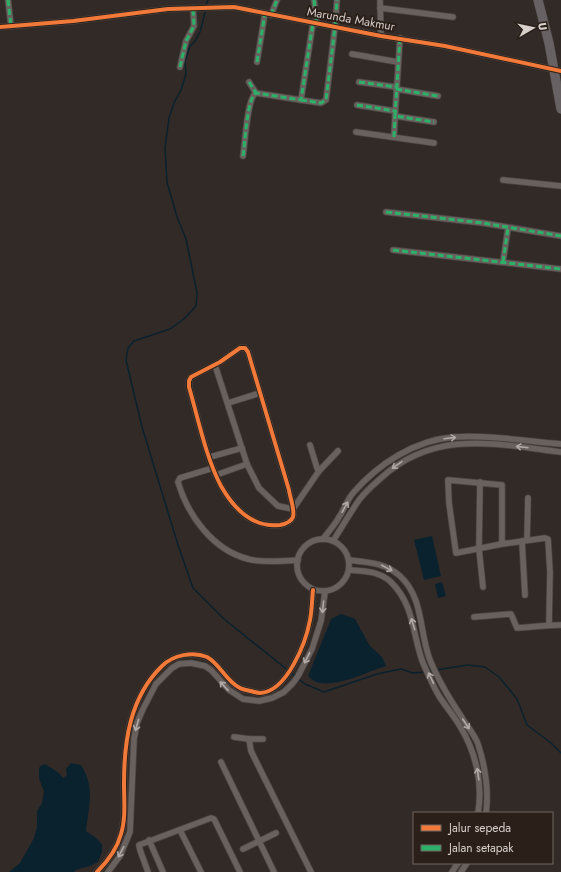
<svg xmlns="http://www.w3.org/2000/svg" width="561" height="872" viewBox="0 0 561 872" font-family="Jost,sans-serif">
<rect width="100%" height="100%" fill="#322a27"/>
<g fill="#0a212e">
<polygon points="432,536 441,576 424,580 414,540"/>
<polygon points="442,582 446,596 438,598 435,584"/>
<path d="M341,614L355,619L370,646L382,657L386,666C366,672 337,688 316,682C313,681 311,678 308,676L331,619Z"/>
<path d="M71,763L81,765C95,786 89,807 86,831L96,838L102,844V852L98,862L90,866L76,870L74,872H9L20,863L34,838L37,827V811L42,803L44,791L39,779V770L40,766L45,764L59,773L63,778L67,775L66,769Z"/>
</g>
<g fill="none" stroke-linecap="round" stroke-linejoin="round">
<g stroke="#0a212e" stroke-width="1.5">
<polyline points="206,5 208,0"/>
<polyline points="206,9 200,32 195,41 190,46 185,61 186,74 181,90 174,103 169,118 165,148 167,182 177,217 186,239 197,293 196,306 185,318 170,329 134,341 128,348 126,360 142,427 178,545 193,588 224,619 305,684 324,692 377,674 401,669 413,673 426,672"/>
<polyline points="429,671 468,665 485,667 499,677 509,689 517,699 527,725 551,743 561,753"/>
</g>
<defs>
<g id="street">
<polyline points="8,0 11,26"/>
<polyline points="314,0 317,24"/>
<polyline points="380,0 381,36"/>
<polyline points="380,8 453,17"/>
<polyline points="271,15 277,0"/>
<polyline points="0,27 73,21 168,9 234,7 381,36 445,46 561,71"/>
<polyline points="400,38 395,116 434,122"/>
<polyline points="352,54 398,62"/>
<polyline points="257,62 265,13"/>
<polyline points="180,67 186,41 194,26 193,8"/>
<polyline points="249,82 256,93"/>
<polyline points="359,82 396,87"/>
<polyline points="396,89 438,96"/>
<polyline points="301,100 321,103 326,100 335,27 337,0"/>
<polyline points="357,105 395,111"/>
<polyline points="356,132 434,143"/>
<polyline points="394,137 395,116"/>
<path d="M243,156C245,144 247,98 256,93L301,100L313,23"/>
<polyline points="503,180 561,186"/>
<polyline points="386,212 483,223 561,236"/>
<polyline points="393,250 561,269"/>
<polyline points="503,262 508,228"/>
<path d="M240,348H245L248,352L289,490C290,498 295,509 293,517C291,522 285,524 280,525C252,528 234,509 221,486C206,458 198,418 189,387V381L191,377L220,362Z"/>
<polyline points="215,365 247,464 259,488 278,506 293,509 319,471 338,451"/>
<polyline points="228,403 260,393"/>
<polyline points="310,445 317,468 319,471"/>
<polyline points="210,457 242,448"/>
<path d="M213,468L180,478L178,482C188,516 213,550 248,559C261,563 284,561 298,560"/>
<polyline points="216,475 247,464"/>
<polyline points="480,482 479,549 483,587"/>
<circle cx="323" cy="565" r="26"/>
<path d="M323,539C328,532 335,525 339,517C344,510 347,500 353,493C378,464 415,440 454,437C490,435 526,441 561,444"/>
<polyline points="527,540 528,498"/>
<path d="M333,541C342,527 350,513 359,500C365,492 373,485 381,478C435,429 495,444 561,452"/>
<polyline points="522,541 525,595"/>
<polyline points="502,544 502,485 448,480 449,503 456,553 502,544 545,538 548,539 550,572 549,625"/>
<path d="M349,560C368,562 386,563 400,576C424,598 419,632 430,660C438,680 449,698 461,716C466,725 475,735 478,744C485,766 489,790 486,813"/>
<path d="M349,570C364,571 379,571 391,582C415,606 412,634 423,663C428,674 433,686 439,696C446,707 455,717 461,728C476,753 483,784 478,813"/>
<path d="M474,617L511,614L517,628C532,627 546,625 561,625"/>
<polyline points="234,737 249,739 251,751 311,872"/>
<polyline points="249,739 263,739"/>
<polyline points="221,762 274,872"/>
<polyline points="180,830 201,872"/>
<polyline points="149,840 163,872"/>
<polyline points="243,849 276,833"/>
<path d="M97,872C108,861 117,849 121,834C126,818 124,800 124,783C124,741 130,697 162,666C173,655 193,651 207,657C220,664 226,681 240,688C243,690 248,690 251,691C254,692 258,693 260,693C287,692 306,642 310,620C312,610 312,599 313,590"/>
<polyline points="108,872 120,856 130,832 134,739 137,723 143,709 156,684 172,668 179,664 191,663 205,666 211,670 229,690 243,699 259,701 272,698 284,692 293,683 298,676 312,649 321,621 325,592"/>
<polyline points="148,872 140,850 139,845 211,818 214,819 217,825 240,872"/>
<polyline points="452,872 458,863"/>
<polyline points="461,872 467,863"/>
</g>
<polyline id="primary" points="538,0 549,43 561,109"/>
</defs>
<use href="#street" stroke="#4b4542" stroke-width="7"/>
<use href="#primary" stroke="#4b4542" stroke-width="10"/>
<use href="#street" stroke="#68615e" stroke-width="5.5"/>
<use href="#primary" stroke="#686163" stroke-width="9"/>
<g stroke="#2db169" stroke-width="3" stroke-dasharray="6 3" stroke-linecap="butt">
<polyline points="8,0 11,26"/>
<polyline points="314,0 317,24"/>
<polyline points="271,15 277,0"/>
<polyline points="400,38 395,116 434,122"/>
<polyline points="257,62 265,13"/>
<polyline points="180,67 186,41 194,26 193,8"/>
<polyline points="249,82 256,93"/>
<polyline points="359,82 396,87"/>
<polyline points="396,89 438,96"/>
<polyline points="301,100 321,103 326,100 335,27 337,0"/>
<polyline points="357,105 395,111"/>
<polyline points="394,137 395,116"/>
<path d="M243,156C245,144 247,98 256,93L301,100L313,23"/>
<polyline points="386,212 483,223 561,236"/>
<polyline points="393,250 561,269"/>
<polyline points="503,262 508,228"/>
</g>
<defs>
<g id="cycleway">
<polyline points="0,27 73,21 168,9 234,7 381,36 445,46 561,71"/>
<path d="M240,348H245L248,352L289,490C290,498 295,509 293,517C291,522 285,524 280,525C252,528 234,509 221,486C206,458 198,418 189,387V381L191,377L220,362Z"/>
<path d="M97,872C108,861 117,849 121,834C126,818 124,800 124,783C124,741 130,697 162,666C173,655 193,651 207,657C220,664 226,681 240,688C243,690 248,690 251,691C254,692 258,693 260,693C287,692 306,642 310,620C312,610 312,599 313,590"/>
</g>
</defs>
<use href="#cycleway" stroke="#2b2019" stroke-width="6"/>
<use href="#cycleway" stroke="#f17a3a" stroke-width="4"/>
</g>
<defs><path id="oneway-shaft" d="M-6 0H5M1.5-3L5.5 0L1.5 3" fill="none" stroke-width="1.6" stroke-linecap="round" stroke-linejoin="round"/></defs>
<g stroke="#b1a9a6">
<use href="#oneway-shaft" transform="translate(450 438) rotate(-7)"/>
<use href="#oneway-shaft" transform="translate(522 447) rotate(-173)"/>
<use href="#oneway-shaft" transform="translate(397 465) rotate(145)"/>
<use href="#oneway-shaft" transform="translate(345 507) rotate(-61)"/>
<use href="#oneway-shaft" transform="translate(387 568) rotate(28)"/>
<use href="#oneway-shaft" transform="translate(323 607) rotate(96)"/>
<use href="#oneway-shaft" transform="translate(413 624) rotate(-107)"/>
<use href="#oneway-shaft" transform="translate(307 658) rotate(117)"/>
<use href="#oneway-shaft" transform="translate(431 678) rotate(-115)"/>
<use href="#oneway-shaft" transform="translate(224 686) rotate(-133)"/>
<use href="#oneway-shaft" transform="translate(466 724) rotate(57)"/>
<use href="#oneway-shaft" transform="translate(137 725) rotate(106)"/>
<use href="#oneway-shaft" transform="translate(478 774) rotate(-98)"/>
<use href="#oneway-shaft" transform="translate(121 852) rotate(118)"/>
</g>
<g text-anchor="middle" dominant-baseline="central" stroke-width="4" stroke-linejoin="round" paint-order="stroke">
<g font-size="12" fill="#d8d0cc" stroke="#2b2019">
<text transform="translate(351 19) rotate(10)">Marunda Makmur</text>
</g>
</g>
<rect x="413" y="812" width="140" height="52" fill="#2b2019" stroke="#706661"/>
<rect x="421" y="825" width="20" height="6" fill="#f17a3a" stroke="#706661"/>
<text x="449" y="832" font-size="12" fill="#d8d0cc">Jalur sepeda</text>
<rect x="421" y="845" width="20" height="6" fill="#2db169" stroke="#706661"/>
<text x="449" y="852" font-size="12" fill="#d8d0cc">Jalan setapak</text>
<g transform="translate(533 28) rotate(81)" stroke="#2b2019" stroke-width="3" paint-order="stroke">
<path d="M0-3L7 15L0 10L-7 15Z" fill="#d8d0cc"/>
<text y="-6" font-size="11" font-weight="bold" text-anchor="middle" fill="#d8d0cc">U</text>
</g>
</svg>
